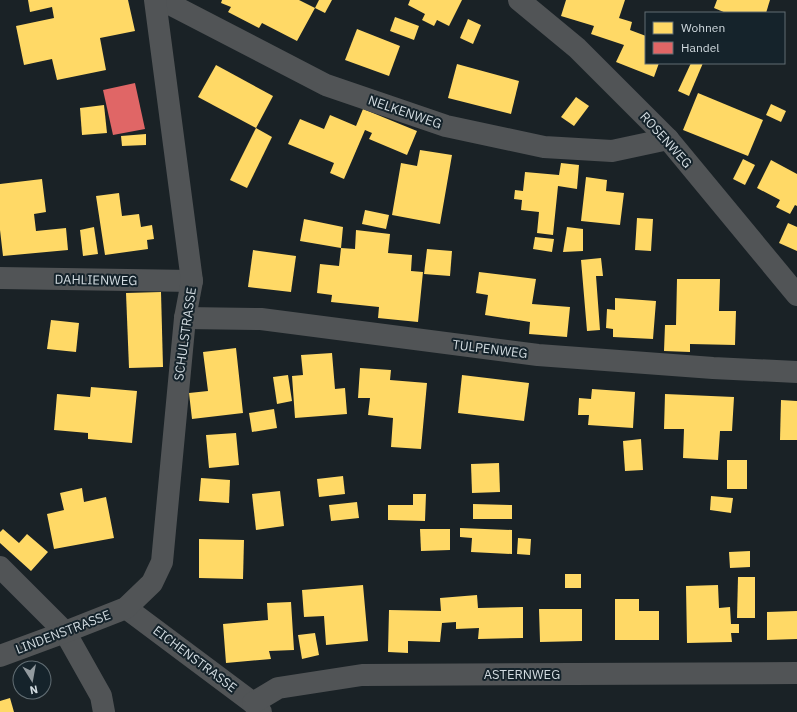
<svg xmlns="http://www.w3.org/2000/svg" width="797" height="712" viewBox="0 0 797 712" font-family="'IBM Plex Sans',sans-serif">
<rect width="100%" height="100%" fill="#1a2226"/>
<g fill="#ffd966">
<polygon points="28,0 128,0 135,31 100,38 106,70 57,80 52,59 24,65 16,26 54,18 52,7 30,12"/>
<polygon points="222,0 299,0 315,8 297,41 262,23 259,28 228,12 231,7 221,3"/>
<polygon points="319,0 332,0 325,13 315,8"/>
<polygon points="410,0 462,0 449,26 437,20 434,26 422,20 425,14 408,5"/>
<polygon points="566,0 625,0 619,18 632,22 630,30 646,36 646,63 659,63 654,77 616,62 624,45 591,34 594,26 561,16"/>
<polygon points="717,0 770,0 766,13 726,13 714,8"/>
<polygon points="395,17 419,26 414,40 390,31"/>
<polygon points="468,19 481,25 473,44 460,38"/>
<polygon points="357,29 400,46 389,76 345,60"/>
<polygon points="691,63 703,63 689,96 678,91"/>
<polygon points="457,64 519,81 511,114 448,98"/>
<polygon points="216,65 273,96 256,128 198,97"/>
<polygon points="698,93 763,120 748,156 683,130"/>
<polygon points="576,97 589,106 574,126 561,117"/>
<polygon points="771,104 786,111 781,122 766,115"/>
<polygon points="104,105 107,133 82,135 80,108"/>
<polygon points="363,109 417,131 407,155 369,139 372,133 365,130 344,179 330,173 334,163 288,144 300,119 324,129 330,115 356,126"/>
<polygon points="256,128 272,137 247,188 230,180"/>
<polygon points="146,134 146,145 122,146 121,136"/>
<polygon points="420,150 452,155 440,224 392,215 401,163 417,166"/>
<polygon points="743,159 755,165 745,185 733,179"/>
<polygon points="771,160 797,174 797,206 795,205 790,214 776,207 780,200 757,188"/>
<polygon points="561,163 579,165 577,189 558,186 553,235 537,233 539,212 521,210 522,200 514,199 515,190 523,191 525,172 559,175"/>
<polygon points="586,177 607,180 606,191 624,193 620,225 581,221"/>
<polygon points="42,179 46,212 34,214 36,231 66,228 68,250 3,256 0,230 0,184"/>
<polygon points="119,193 122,216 139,214 141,227 152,225 154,239 147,240 148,249 105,255 96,196"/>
<polygon points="365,210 389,215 386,229 362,224"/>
<polygon points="637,218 653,219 651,251 635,250"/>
<polygon points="304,219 343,227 341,248 300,241"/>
<polygon points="788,223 797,227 797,251 779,243"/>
<polygon points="94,227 98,254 83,256 80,230"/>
<polygon points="567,227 583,229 583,251 563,252"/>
<polygon points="356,230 390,234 388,253 412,255 411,271 423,272 418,322 378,318 379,307 331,302 332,295 317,293 320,264 339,266 341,248 355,249"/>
<polygon points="535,237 554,239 552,252 533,249"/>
<polygon points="427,249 452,251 450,276 424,274"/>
<polygon points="253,250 296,256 291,292 248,287"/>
<polygon points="601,258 603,276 596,276 600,330 587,331 581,260"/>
<polygon points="479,272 536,279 532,304 570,307 567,337 529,334 530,322 485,315 488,295 476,293"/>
<polygon points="677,279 720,279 719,311 736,311 735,345 690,344 690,352 664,351 665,325 676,325"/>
<polygon points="161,292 163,367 129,368 126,293"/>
<polygon points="615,298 656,301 653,339 613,337 613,329 606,328 607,309 615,310"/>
<polygon points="51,320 79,323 76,352 47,349"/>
<polygon points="236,348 243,413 192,419 189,393 208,391 203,352"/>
<polygon points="332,353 335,389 345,388 347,414 295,418 292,376 303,375 301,355"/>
<polygon points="360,368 391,370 390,380 427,383 421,449 391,447 393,418 368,415 370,398 358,398"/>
<polygon points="288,375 292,401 277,404 273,377"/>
<polygon points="462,375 529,383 524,421 458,413"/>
<polygon points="91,387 137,391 132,443 88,439 88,433 54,430 57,394 90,397"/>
<polygon points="592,389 635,392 633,428 588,425 589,415 578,415 579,398 591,399"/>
<polygon points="665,394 734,397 732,431 720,431 718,460 683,458 684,429 664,429"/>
<polygon points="781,400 797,401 797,440 780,440"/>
<polygon points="274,409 277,428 252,432 249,413"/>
<polygon points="236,433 239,465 209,468 206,435"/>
<polygon points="641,439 643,470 625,471 623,441"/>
<rect x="727" y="460" width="20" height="29"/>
<polygon points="499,463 500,492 472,493 471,464"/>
<polygon points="343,476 345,494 319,497 317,479"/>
<polygon points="201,478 230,480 229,503 199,501"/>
<polygon points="82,488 84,502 106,497 114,538 54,549 47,514 64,510 60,493"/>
<polygon points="280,491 284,526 256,530 252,494"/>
<polygon points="413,494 426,494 425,521 388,520 388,505 413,505"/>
<polygon points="711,496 733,498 731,513 710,510"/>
<polygon points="357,502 359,518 331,521 329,505"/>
<polygon points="473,504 512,505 512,519 473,519"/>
<polygon points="460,528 512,530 512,554 471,552 472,538 460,537"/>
<polygon points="3,529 19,543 27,534 48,552 31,571 0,543 0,532"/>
<polygon points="420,529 450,529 450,550 421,551"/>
<polygon points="518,538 531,539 530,555 517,554"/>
<polygon points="199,539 244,540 243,579 199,578"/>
<polygon points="750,551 750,567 730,568 729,552"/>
<rect x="565" y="574" width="16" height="14"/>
<polygon points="738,577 755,577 755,618 737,618"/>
<polygon points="363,585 368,641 326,645 324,616 304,617 302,590"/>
<polygon points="718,585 719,608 730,607 731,624 739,624 739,633 731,633 732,642 687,643 686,586"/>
<polygon points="477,595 478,608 523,607 523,638 478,639 479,628 456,629 456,622 442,623 440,642 408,641 408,653 388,652 389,610 441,611 440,598"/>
<polygon points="615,599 639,599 639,611 659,611 659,640 615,640"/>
<polygon points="291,602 294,650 269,651 271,659 226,663 223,624 268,620 267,603"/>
<polygon points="539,609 582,609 582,641 540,642"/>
<polygon points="797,611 797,639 767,640 767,612"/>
<polygon points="315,633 319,655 302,659 298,635"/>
<polygon points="10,698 14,712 0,712 0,701"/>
</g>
<polygon fill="#e06666" points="135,83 145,129 113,135 103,90"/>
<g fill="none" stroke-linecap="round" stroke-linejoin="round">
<g stroke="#515456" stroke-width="22">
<polyline points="162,0 326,85 446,126 544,147 612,151 668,139"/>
<polyline points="519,0 577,48 668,139 797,295"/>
<polyline points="0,278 192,281"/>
<polyline points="185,318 261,319 538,355 713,368 797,372"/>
<polyline points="0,567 65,632 101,696 104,712"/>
<polyline points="126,608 253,703 261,712"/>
<polyline points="0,656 65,632 126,608 152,583 162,562 185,318 192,281 155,0"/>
<polyline points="253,703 278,688 362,675 797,673"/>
</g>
</g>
<g text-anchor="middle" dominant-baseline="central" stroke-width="4" stroke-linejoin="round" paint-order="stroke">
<g font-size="13" fill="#d2dbe0" stroke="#15232b">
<text transform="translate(405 112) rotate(19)">NELKENWEG</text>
<text transform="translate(666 140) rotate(48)">ROSENWEG</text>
<text transform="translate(96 280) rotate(1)">DAHLIENWEG</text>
<text transform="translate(185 334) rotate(-82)">SCHULSTRASSE</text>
<text transform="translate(490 349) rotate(7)">TULPENWEG</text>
<text transform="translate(63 632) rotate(-21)">LINDENSTRASSE</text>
<text transform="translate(195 659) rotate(37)">EICHENSTRASSE</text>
<text x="522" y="674">ASTERNWEG</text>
</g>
</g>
<rect x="645" y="12" width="140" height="52" fill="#15232b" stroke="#616d73"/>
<rect x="653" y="22" width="20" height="12" fill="#ffd966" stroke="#616d73"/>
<text x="681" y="32" font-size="12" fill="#d2dbe0">Wohnen</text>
<rect x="653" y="42" width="20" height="12" fill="#e06666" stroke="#616d73"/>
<text x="681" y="52" font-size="12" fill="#d2dbe0">Handel</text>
<g transform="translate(32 680) rotate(169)"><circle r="19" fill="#15232b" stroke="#616d73"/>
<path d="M0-3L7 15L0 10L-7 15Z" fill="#929a9f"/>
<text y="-6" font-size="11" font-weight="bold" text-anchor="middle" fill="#d2dbe0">N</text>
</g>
</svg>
